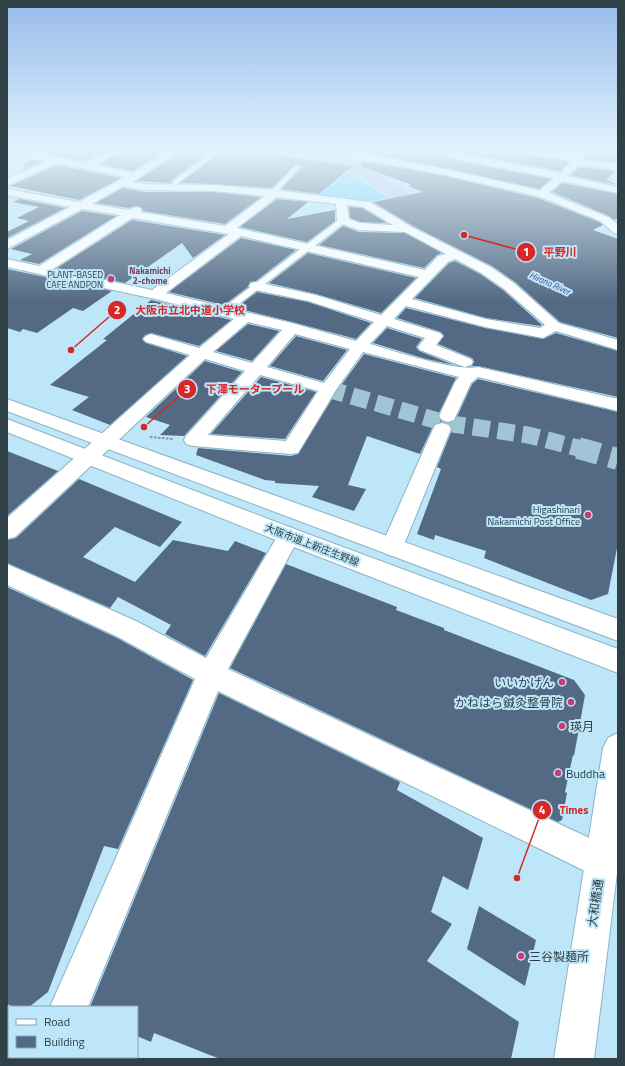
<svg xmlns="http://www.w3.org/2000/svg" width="625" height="1066" viewBox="0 0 625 1066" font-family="'Titillium Web','Noto Sans JP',sans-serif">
<rect width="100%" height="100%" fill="#bde6f8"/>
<polygon fill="#74d3fa" points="349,172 388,198 365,202 317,196"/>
<path fill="#bdc2f3" d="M267,152C283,152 300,151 316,153C358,157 392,183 427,204L423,217L345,168L309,158Z"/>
<g fill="#546a84">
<polygon points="51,152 103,152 85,161 48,154"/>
<polygon points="120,152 164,152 133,171 99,164"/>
<polygon points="180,152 210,152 173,179 170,183 136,181"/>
<polygon points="221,152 254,152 353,166 319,194 281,189 302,167 301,165 296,164 272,188 214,184 180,183"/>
<polygon points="366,152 445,152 444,155 450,159 551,179 539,189 445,168"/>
<polygon points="461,152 525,152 530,156 566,160 569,162 560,171"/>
<polygon points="585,152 618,154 618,162 584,159"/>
<polygon points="33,160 42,162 25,169 22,169 27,166 20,165"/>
<polygon points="362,161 445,176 538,198 599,222 603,225 593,230 618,239 618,338 560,322 515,282 492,266 413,226 373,202 423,192 408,186 412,185 360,166"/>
<polygon points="58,165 121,178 79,200 10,186"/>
<polygon points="580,167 615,171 606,180 618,185 570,175"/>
<polygon points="562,183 618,194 618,218 614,220 609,216 552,192"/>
<polygon points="123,188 145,192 214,192 261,197 225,224 143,211 141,207 136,206 128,208 96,203"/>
<polygon points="20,199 65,208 7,238 7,232 29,221 17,218 39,207 13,202"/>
<polygon points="277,199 308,202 287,219 335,210 335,221 307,242 240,227"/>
<polygon points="349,207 362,208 387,223 360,222 350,218"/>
<polygon points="82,211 116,216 39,264 20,260 32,254 11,249"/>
<polygon points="132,220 225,235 193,258 182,243 125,283 57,268"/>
<polygon points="343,226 359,232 405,233 442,253 437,255 424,268 319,245"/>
<polygon points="241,238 296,250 256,281 250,282 248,287 224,305 169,292"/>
<polygon points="308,253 416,278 381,313 316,294 269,283"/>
<polygon points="455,261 480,274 503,290 542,325 540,326 486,318 415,298 449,263"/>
<polygon points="7,269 112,291 83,311 73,308 37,333 23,329 20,332 7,328"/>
<polygon points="257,292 308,302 371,323 356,339 292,322 236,308"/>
<polygon points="151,300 231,320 199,346 151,333 145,335 142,339 146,343 187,356 110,425 72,410 89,397 50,385 107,340 103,339"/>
<polygon points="406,308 485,328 543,339 556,333 618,351 618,397 478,366 472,366 474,361 472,358 438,344 444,336 441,332 397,318"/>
<polygon points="248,324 279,331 252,361 216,351"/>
<polygon points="387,328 422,339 416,347 419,351 454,365 426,359 373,343"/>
<polygon points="296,336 347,350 323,381 270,366"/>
<polygon points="364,354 456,378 438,415 442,422 434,424 420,454 367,436 348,485 366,489 354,511 312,497 319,486 275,483 275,481 265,480 196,455 198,448 291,456 298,454 337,391"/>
<polygon points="205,361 242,372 184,436 160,435 170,425 146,417"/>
<polygon points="261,377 316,392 285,439 211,434"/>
<polygon points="478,379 618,412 618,543 608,594 591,600 484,558 486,551 435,535 434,540 417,534 441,469 437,467 452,430 449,423 455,421 472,384"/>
<polygon points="7,451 58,471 7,516"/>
<polygon points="79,479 182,522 160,547 115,527 83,557 135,582 173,540 228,551 235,541 266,553 205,656 165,634 171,625 118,597 110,608 7,563 7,540 16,538"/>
<polygon points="286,564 397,607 396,610 444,628 444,630 574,680 585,695 574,756 573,755 565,792 567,793 562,820 558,822 230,668"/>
<polygon points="7,587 117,638 193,680 118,849 104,846 48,992 29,1007 16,1007 7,1004"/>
<polygon points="219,693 400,782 397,790 483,838 468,890 443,876 431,912 452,924 427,961 519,1022 511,1059 220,1059 154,1033 151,1042 137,1036 137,1007 90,1007"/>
<polygon points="479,906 536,940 525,986 467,949"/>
</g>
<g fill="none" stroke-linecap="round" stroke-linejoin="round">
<polyline stroke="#a1c5d5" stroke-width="17" stroke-dasharray="17 8" stroke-linecap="butt" points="328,389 445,423 528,435 582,449"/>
<polyline stroke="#a1c5d5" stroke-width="22" stroke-dasharray="22 11" stroke-linecap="butt" points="578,448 618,459"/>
<defs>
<g id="service">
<polygon points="213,152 220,152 179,182 174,189 170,189 169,188 174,180"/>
<polygon points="296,165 301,166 275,194 271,194 271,192"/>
<polygon points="340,219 343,219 347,221 226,314 220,314 218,312 220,310"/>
</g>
<g id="minor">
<path d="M12,152H32L85,163L107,152H119L95,165L133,173L168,152H179L132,182L145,184L214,185L275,190L370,202L412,227L491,267L514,283L559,323L618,340V350L556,331L543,338L485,327L406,306L394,319L440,333L443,336L436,345L471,359L473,362L471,365L465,367L459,365L420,350L418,347L425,338L387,326L370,344C394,351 457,372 478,367L618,399V411L478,377L471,383L454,420L448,422L442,420L439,416L455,382L459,377L363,352L336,390L298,453L291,454L193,446L186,444L184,440L186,436L245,371L205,359L15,537L7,539V518L190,355L146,342L143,339L146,336L151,334L199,348L234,319L155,299L7,267V259L39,266L120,215L82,209L7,249V240L70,207L7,195V189L79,202L125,177L58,163L7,186V179L47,161L16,155ZM123,186L145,190L214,191L265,196L225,226L140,212L142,210L140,208L136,207L128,210L92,204ZM277,197L336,204L337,221L339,223L359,230L405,232L446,254L438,256L425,270L237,228ZM347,205L363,207L393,225L360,223L349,219ZM132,218L229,234L152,290L53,269ZM241,236L419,277L381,315L316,295L256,282L251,283L249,286L251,289L308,301L374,322L356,341L292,323L166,293ZM455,259L481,273L504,289L545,325L540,328L486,319L412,299L448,262ZM248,322L282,330L252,363L213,352ZM295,334L350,349L324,383L267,367ZM260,375L318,391L286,441L208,435Z"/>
<polygon points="451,152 560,173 571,162 566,159 530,155 526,152 568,152 574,156 575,152 584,152 582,160 618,164 618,170 579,165 567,176 618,187 618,193 562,181 549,193 608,217 618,224 618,234 614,233 600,221 538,196 537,194 538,192 554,178 450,158 445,155 447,153"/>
<polygon points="442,423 449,425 451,429 403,547 400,553 392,556 384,553 381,547 433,429 435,425"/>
<polygon points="289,527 297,530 300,536 228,669 613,849 618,861 613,873 601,878 589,873 218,691 88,1007 50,1007 195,679 118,637 7,585 7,564 136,621 206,658 281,530"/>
<polygon points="9,1034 9,1057 28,1057 27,1059 7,1059 7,1035"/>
<polygon points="58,1057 104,1057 105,1059 59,1059"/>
</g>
<g id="tertiary">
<polygon points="333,152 354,152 445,169 542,191 547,194 542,197 445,175 337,155"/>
<polygon points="618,733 618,865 594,1059 554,1059 603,748 608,738"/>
</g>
<g id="primary">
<polygon points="7,399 618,619 618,641 7,411"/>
<polygon points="7,419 297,530 618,649 618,673 281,542 7,432"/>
</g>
</defs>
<use href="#service" stroke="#8cb3c4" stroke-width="2"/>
<use href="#minor" stroke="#8cb3c4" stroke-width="2"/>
<use href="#tertiary" stroke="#8cb3c4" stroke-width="2"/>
<use href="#primary" stroke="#8cb3c4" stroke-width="2"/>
<polyline stroke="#7a98a5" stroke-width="2" stroke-dasharray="2.5 1.5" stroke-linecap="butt" points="150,437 173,439"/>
<use href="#service" fill="#fff" fill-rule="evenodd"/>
<use href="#minor" fill="#fff" fill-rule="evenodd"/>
<use href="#tertiary" fill="#fff" fill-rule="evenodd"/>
<use href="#primary" fill="#fff" fill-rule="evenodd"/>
</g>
<linearGradient id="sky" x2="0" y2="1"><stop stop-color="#97baec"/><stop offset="0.5" stop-color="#e1f4fc"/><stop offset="1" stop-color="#e1f4fc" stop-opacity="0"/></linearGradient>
<rect width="625" height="302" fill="url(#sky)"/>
<g fill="#c63c75" stroke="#bde6f8" stroke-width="1.5">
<circle cx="111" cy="279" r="4"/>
<circle cx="588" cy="515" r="4"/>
<circle cx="562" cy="682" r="4"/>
<circle cx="571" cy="702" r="4"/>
<circle cx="562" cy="726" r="4"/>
<circle cx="558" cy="773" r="4"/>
<circle cx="521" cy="956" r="4"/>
</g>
<g text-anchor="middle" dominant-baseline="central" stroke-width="4" stroke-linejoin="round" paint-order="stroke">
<g font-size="9" font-weight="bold" fill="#823c55" stroke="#bde6f8">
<text x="150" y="270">Nakamichi<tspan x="150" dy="10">2-chome</tspan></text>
</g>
<g font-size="9" fill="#2f4047" stroke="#bde6f8" text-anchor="end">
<text x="103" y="274">PLANT-BASED<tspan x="103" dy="10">CAFE ANDPON</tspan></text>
</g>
<g font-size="9" font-style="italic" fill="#4946a2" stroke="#bde6f8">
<text transform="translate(550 283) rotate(24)">Hirano River</text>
</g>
<g font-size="10" fill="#2f4047" stroke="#bde6f8" text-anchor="end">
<text x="580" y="509">Higashinari<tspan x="580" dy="12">Nakamichi Post Office</tspan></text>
</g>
<g font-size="10" fill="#2f4047" stroke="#bde6f8">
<text transform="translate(312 545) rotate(21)">大阪市道上新庄生野線</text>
</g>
<g font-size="12" fill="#2f4047" stroke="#bde6f8" text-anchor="start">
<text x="554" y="682" text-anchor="end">いいかげん</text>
<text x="563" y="702" text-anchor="end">かねはら鍼灸整骨院</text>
<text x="570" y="726">瑛月</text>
<text x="566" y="773">Buddha</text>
<text x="529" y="956">三谷製麺所</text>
</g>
<g font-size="12" fill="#2f4047" stroke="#bde6f8">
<text transform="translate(595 903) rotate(-82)">大和橋通</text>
</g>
</g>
<path fill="none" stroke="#d62828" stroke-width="1.5" d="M464 235L526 252M71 350L117 310M144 427L187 389M517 878L542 810"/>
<g fill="#d62828" stroke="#bde6f8" stroke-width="1.5">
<circle cx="464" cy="235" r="4"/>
<circle cx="71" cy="350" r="4"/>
<circle cx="144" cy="427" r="4"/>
<circle cx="517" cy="878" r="4"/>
<circle cx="526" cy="252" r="10"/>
<circle cx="117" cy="310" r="10"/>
<circle cx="187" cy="389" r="10"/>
<circle cx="542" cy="810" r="10"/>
</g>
<g font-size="12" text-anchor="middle" font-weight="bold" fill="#fff">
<text x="526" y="256">1</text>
<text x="117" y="314">2</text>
<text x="187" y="393">3</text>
<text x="542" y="814">4</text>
</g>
<g font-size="11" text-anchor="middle" font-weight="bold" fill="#d62828" stroke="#bde6f8" stroke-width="4" stroke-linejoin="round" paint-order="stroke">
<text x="560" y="256">平野川</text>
<text x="190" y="314">大阪市立北中道小学校</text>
<text x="255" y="393">下澤モータープール</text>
<text x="574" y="814">Times</text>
</g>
<rect width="625" height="1066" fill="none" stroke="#2f4047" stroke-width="16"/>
<rect x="8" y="1006" width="130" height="52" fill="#bde6f8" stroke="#84a4b1"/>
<rect x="16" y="1019" width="20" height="6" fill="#ffffff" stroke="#84a4b1"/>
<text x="44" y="1026" font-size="12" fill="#2f4047">Road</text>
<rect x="16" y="1036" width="20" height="12" fill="#546a84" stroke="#84a4b1"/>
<text x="44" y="1046" font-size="12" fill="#2f4047">Building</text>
</svg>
